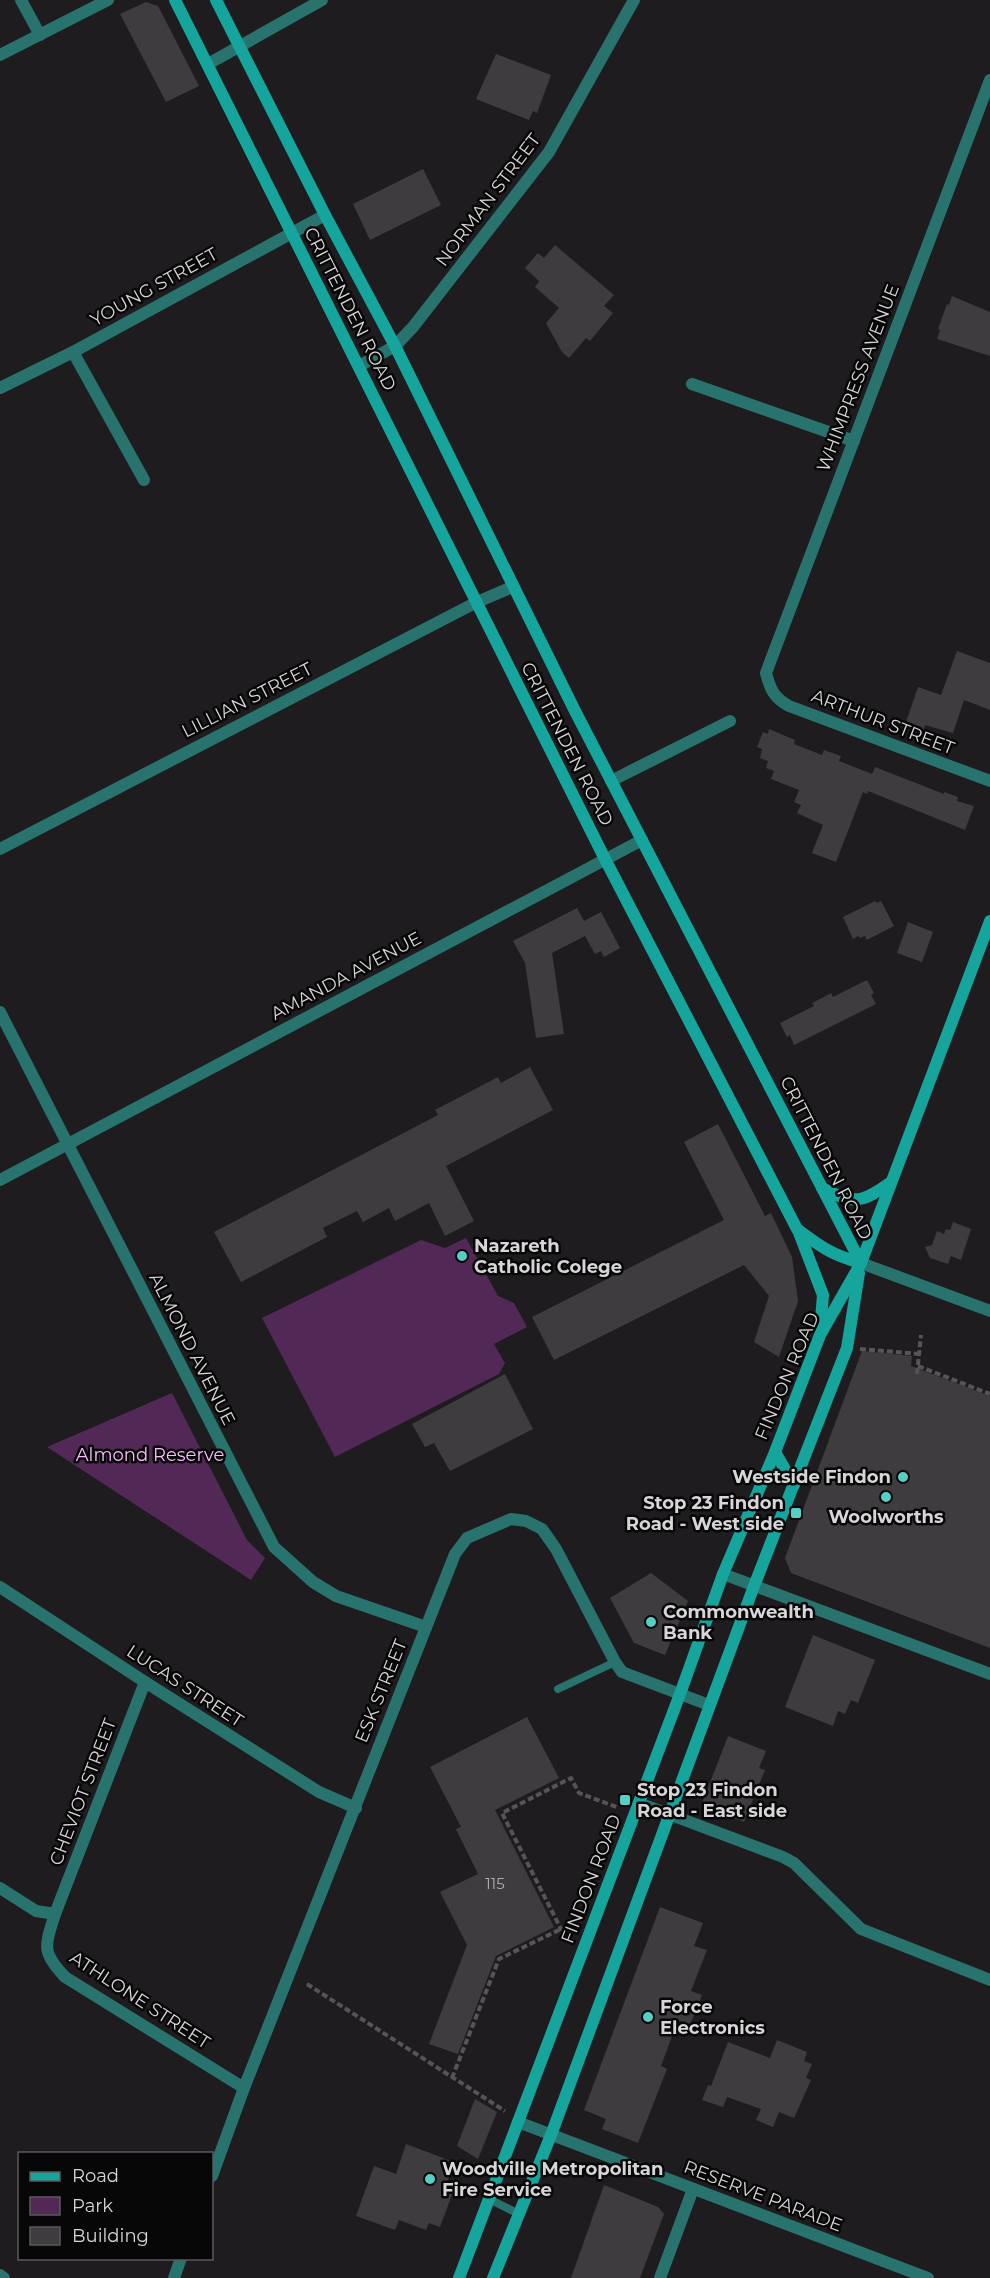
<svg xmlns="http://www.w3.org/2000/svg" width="990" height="2278" viewBox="0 0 990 2278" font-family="Montserrat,sans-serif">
<rect width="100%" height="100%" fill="#1e1c1f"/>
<g fill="#522956">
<polygon points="466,1238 498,1296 514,1303 527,1327 494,1344 505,1363 499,1374 335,1457 262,1318 421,1240 445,1248"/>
<polygon points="172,1393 247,1540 265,1558 251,1580 47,1447"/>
</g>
<g fill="#3f3c3f">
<polygon points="146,2 158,6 199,86 166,102 120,14"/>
<polygon points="496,54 551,75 537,113 533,111 529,120 476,99"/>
<polygon points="423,169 441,205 370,240 353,204"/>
<polygon points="555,245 614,295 604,306 613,313 590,341 586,338 569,358 562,352 546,323 559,308 535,287 539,281 525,268 538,253 544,258"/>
<polygon points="952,296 990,312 990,356 937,339 940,330 938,329 947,304 949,305"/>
<polygon points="957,651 990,663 990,710 964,700 953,733 925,725 923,732 905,725 918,687 941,695"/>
<polygon points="769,729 795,740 794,744 822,755 824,750 841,756 839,761 872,774 875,767 944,794 944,792 958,797 957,801 974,806 965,830 868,791 867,794 863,792 836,862 812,853 823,825 797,813 801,805 794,802 799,790 771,779 774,771 766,768 768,761 760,758 762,749 757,747 763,732 768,734"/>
<polygon points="875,901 877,903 881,901 894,926 867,940 865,936 860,938 858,936 853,939 843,917"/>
<polygon points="577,908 584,921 601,912 620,948 604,957 601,951 595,954 585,936 552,953 564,1034 536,1038 525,963 513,941"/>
<polygon points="908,922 933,932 922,962 897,953"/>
<polygon points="867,980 874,993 871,995 876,1004 794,1045 790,1035 787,1037 780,1023 814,1006 812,1003 822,998 831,993 833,997"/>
<polygon points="530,1067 553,1110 446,1166 474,1221 445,1236 429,1203 395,1221 389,1208 363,1222 357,1211 323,1228 327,1237 241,1282 214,1232 438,1115 435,1110 498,1077 501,1083"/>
<polygon points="718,1124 765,1216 771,1213 792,1257 798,1301 779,1357 754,1342 769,1296 744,1265 554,1360 532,1317 724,1220 684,1142"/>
<polygon points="953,1222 971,1229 961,1260 951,1256 948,1264 930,1258 925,1247 932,1245 937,1231 944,1234 946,1229 950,1230"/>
<polygon points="862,1351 912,1356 911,1366 990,1396 990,1648 791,1573 785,1558"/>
<polygon points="505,1374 533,1429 450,1471 434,1443 425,1447 412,1424"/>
<polygon points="651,1573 688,1601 665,1655 634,1643 610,1598"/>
<polygon points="813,1635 875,1660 858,1703 851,1700 845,1714 838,1711 833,1726 785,1707"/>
<polygon points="527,1717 559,1778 495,1810 554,1927 496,1956 458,2054 429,2044 467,1945 440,1892 478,1874 456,1829 461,1827 430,1767"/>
<polygon points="728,1736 766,1751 759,1768 765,1770 744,1822 701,1806"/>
<polygon points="660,1907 703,1923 694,1946 707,1950 691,1991 702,1995 690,2025 678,2020 661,2066 667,2069 638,2143 602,2129 606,2119 584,2110"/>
<polygon points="777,2040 807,2052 804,2061 812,2064 806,2078 811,2080 794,2118 779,2112 773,2127 756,2120 761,2109 727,2097 723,2107 702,2100 708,2085 711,2086 728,2042 770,2058"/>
<polygon points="475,2099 497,2112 478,2159 457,2146"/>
<polygon points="406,2144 454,2162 445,2189 453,2192 440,2227 429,2223 426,2230 399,2220 395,2230 356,2216 374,2166 396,2174"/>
<polygon points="604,2185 658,2207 664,2214 640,2278 571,2278"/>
</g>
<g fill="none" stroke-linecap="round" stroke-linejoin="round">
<g stroke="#565456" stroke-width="4" stroke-dasharray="6 3" stroke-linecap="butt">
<polyline points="860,1349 919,1354"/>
<polyline points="918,1366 990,1394"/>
<polyline points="917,1374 921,1335"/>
<polyline points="572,1933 561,1929 502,1813 571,1778 579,1793 619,1808"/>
<polyline points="307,1984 505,2111"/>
<polyline points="452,2078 499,1959 561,1929"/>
</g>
<g stroke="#29736e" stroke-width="8">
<polyline points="558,1689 615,1662"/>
<polyline points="489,2199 519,2214"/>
</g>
<g stroke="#29736e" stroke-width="12">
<polyline points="21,0 40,35"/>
<polyline points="0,55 108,0"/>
<polyline points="208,64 322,0"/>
<path d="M990,80L766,673C770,689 774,698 789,706L990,781"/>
<polyline points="73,352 144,480"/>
<polyline points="359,366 395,346 413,327 549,152 634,0"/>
<polyline points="692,384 854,441"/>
<polyline points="0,388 73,352 325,215"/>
<polyline points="611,781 730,721"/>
<polyline points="0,849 475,603 512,587"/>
<polyline points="0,1012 274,1547 313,1582 336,1596 426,1627"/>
<polyline points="0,1180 642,840"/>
<polyline points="861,1263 990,1311"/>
<polyline points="723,1574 990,1674"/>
<polyline points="0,1587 145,1682 319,1792 356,1808"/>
<polyline points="639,1803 783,1857 794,1863 861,1929 990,1980"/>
<path d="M0,1888L36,1911L55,1914C45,1946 41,1952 65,1977L244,2088"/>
<polyline points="55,1914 145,1682"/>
<polyline points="518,2122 928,2278"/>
<polyline points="212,2176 244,2088 455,1554 467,1538 511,1519 526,1521 542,1529 556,1549 615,1662 622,1672 709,1705"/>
<polyline points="0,2275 4,2278"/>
<polyline points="174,2278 181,2258"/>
<polyline points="660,2278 693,2189"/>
</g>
<g stroke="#15a59d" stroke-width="12">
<path d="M175,0L605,859L797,1229C821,1247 832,1255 861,1263"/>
<polyline points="216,0 325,215 395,346 575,711 861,1263"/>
<path d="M822,1188C854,1205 862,1203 891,1182"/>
<polyline points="798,1230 823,1295 820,1331"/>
<polyline points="775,1452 794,1485"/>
<polyline points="459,2278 680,1694 723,1574 775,1452 820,1335 861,1263 990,921"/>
<polyline points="493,2278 551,2135 754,1586 847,1348 859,1273"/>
</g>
</g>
<g fill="#55cec5" stroke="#080708" stroke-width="2">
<circle cx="462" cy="1256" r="6"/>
<circle cx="903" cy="1477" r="6"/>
<circle cx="886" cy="1497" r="6"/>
<rect x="790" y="1507" width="12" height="12" rx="3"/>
<circle cx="651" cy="1622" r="6"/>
<rect x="619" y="1794" width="12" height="12" rx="3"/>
<circle cx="648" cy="2017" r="6"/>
<circle cx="430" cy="2179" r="6"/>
</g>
<g text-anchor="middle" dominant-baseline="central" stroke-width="5" stroke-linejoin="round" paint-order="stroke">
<g font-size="15" fill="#b1afb1">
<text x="495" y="1883">115</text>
</g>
<g font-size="18" fill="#d7d5d7" stroke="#080708">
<text transform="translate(488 200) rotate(-53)">NORMAN STREET</text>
<text transform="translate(154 287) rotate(-29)">YOUNG STREET</text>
<text transform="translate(350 309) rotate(63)">CRITTENDEN ROAD</text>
<text transform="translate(858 378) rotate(-69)">WHIMPRESS AVENUE</text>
<text transform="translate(247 700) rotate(-27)">LILLIAN STREET</text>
<text transform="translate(883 722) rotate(21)">ARTHUR STREET</text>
<text transform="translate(567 744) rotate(63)">CRITTENDEN ROAD</text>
<text transform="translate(346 976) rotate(-28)">AMANDA AVENUE</text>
<text transform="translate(826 1158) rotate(63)">CRITTENDEN ROAD</text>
<text transform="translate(192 1349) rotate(63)">ALMOND AVENUE</text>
<text transform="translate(787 1376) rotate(-67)">FINDON ROAD</text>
<text transform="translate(185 1686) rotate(33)">LUCAS STREET</text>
<text transform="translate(381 1691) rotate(-68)">ESK STREET</text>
<text transform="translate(83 1792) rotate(-69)">CHEVIOT STREET</text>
<text transform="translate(591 1879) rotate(-69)">FINDON ROAD</text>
<text transform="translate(140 2000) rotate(33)">ATHLONE STREET</text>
<text transform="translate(763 2196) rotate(21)">RESERVE PARADE</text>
</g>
<g font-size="18" font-weight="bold" fill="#d7d5d7" stroke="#080708" text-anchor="start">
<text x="474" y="1246">Nazareth<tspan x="474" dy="21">Catholic Colege</tspan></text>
<text x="891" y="1477" text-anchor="end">Westside Findon</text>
<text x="784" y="1503" text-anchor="end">Stop 23 Findon<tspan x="784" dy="21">Road - West side</tspan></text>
<text x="886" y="1517" text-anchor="middle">Woolworths</text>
<text x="663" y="1612">Commonwealth<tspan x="663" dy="21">Bank</tspan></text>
<text x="637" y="1790">Stop 23 Findon<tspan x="637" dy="21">Road - East side</tspan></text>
<text x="660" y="2007">Force<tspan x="660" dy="21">Electronics</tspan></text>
<text x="442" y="2169">Woodville Metropolitan<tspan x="442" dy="21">Fire Service</tspan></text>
</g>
<g font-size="18" fill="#f7befd" stroke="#080708">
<text x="150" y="1455">Almond Reserve</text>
</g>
</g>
<rect x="18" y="2152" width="195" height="108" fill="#080708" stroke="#5b595b" stroke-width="1.5"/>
<rect x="30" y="2172" width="30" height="9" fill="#15a59d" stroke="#5b595b" stroke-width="1.5"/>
<text x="72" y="2182" font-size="18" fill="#d7d5d7">Road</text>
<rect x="30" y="2197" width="30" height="18" fill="#522956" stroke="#5b595b" stroke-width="1.5"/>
<text x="72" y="2212" font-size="18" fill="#d7d5d7">Park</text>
<rect x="30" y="2227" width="30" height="18" fill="#3f3c3f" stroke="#5b595b" stroke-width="1.5"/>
<text x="72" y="2242" font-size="18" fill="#d7d5d7">Building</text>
</svg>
